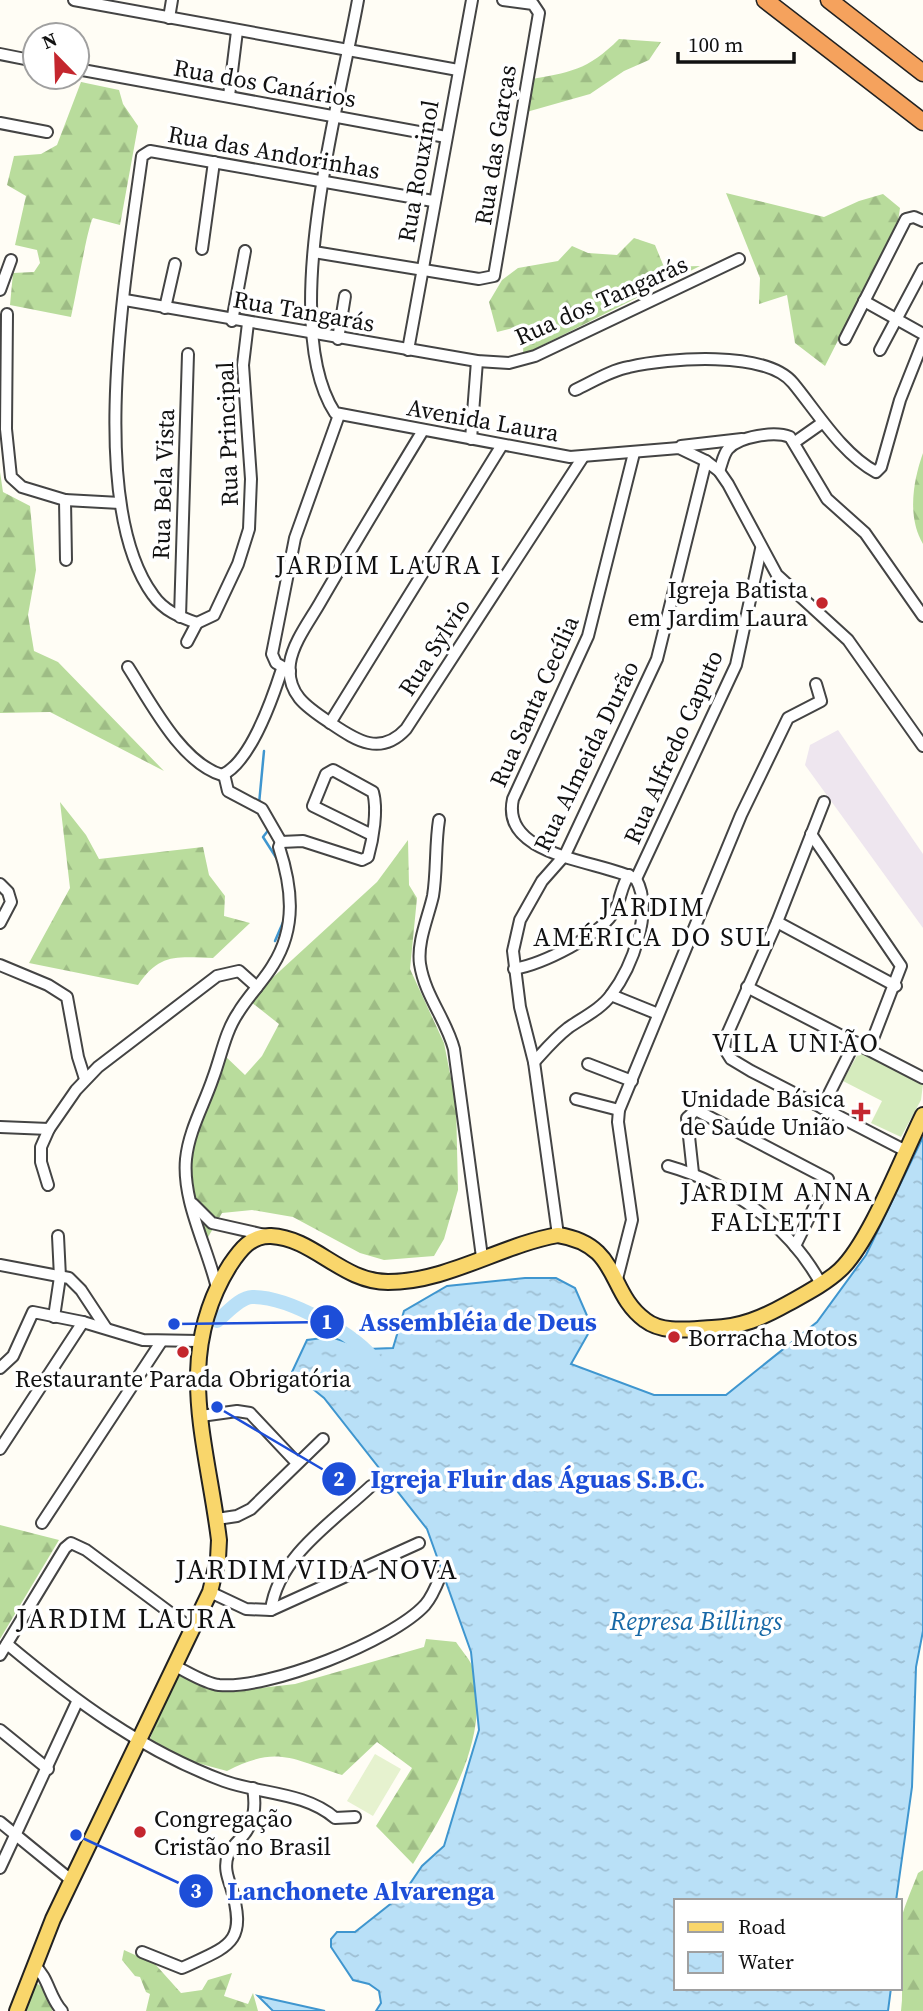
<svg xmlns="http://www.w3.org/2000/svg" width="923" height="2011" viewBox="0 0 923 2011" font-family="'Source Serif 4',serif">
<defs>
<pattern id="forest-firs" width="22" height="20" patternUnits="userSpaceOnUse" patternTransform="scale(1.75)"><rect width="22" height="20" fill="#b9dc9c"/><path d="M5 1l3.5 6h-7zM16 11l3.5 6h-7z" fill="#9ebc85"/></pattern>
<pattern id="water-ripples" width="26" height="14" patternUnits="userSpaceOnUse" patternTransform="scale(1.75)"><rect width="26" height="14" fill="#b9e0f7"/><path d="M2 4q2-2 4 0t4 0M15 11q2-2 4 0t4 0" fill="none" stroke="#9ebfd3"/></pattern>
</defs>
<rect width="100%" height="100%" fill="#fffdf5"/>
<polygon fill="#eee6ef" points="838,730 923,854 923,928 805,765 810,745"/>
<g fill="url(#forest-firs)">
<path d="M619,39L661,42L649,60L624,71L590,94L523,113L527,80C570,72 587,71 619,39Z"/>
<path d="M81,82L119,90L123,104L138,126L120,225L93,218C88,224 75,301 71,317L10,305L13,273L34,272L40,263L37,250L15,245L26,196L7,185L14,156L41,154L57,145Z"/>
<polygon points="726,193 824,217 859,201 883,194 900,208 898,222 825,366 795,343 787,295 759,304 760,278"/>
<polygon points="634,238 655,245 664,267 700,266 523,355 524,325 497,332 489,302 502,280 518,268 558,261 572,246 588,253 617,255"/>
<path d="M923,453V544C907,517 913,481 923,453Z"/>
<polygon points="0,472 3,492 30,506 36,570 28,615 34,651 58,662 164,771 50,712 0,713"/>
<path d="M60,802L86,835L99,859L203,847L209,875L225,896L224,916L250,923L213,958C176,957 160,953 138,985L29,963L70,888Z"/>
<polygon points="408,840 409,885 417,898 410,969 444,1043 456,1104 458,1190 444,1239 434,1256 384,1260 360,1253 293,1217 252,1210 222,1213 207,1239 192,1202 189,1154 224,1055 245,1075 262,1056 279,1024 251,1002 257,992 377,882"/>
<polygon points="0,1525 59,1540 0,1639"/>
<path d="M426,1639L456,1642C461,1650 471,1660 473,1669C491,1739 447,1807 413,1864L376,1826L412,1768L377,1742L342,1775C292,1759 277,1745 227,1771L190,1761L150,1739L159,1712L180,1675L226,1692L295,1684L424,1647Z"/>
<path d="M923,1870V2011H901C905,1984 897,1955 900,1927C902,1909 912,1890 918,1873Z"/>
<polygon points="124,1950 155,1964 181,1993 202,1990 208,1980 232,1973 224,1996 248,2004 253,1993 258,2011 146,2011 150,1994 146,1992 140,1977 135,1976 122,1960"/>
<path d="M35,1983C47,1987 52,2002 52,2011H25Z"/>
</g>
<polygon fill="#d5ebbd" points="859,1052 919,1079 923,1084 921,1100 901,1137 871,1123 882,1101 843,1081"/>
<polygon fill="#e6f2cf" points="375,1754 401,1769 373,1816 347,1801"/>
<g fill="url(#water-ripples)" stroke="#3f96cf" stroke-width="2">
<polygon points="923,1137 923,1631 916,1667 912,1787 896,1901 676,1901 676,1988 891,1988 888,2011 376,2011 381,2003 379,1991 369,1984 353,1980 331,1947 331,1939 337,1932 355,1932 403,1894 422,1866 444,1846 479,1730 471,1652 427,1529 324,1398 292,1372 307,1340 331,1337 367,1349 393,1348 404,1311 447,1286 525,1278 556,1278 575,1288 592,1327 571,1364 654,1395 726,1395 817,1322 866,1255"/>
<polygon points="258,1996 325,2011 273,2011"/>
</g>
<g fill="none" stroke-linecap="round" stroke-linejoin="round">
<g stroke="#3f96cf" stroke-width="2.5">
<polyline points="259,804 264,751"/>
<polyline points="270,828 263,837 277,859"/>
<polyline points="275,941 284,920"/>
</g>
<path stroke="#b9e0f7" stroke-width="14" d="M217,1321C226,1314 241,1296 253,1297C289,1297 356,1334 377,1363"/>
<defs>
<g id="minor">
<polyline points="74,0 458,70"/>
<path d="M358,0C340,102 277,324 335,413L570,457L679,448L706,461L719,471L728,484L777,575L848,640L923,746"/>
<polyline points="169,18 172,0"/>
<polyline points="0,54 35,61"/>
<polyline points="77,69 446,137"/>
<polyline points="229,96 237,31"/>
<polyline points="0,123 47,132"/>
<polyline points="202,249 214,162"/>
<polyline points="314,252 479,279 494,276 539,13 533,4 503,0"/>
<polyline points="0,290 11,260"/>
<polyline points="125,300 477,361 509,363 535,356 739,259"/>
<polyline points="864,301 923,334"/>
<polyline points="165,308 175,264"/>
<polyline points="7,314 6,429 11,477 22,487 65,500 66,560"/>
<polyline points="232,321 245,251"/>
<path d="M248,323L243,365L251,479L249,529L238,564L214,615L197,623C180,617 164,611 153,595C85,502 127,267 142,156L150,151L433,201"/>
<polyline points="338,339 345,296"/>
<polyline points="845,339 906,219 914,217 923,221"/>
<polyline points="408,350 472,0"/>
<polyline points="880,350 923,269"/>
<path d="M575,390C592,382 611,370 629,367C668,358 766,350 793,383C817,412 842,454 876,472L881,467L900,400L923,342"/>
<path d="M422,432C388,488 354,544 321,601C311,619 293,642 290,663C286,695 308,708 332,724C357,741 381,756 406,729L583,457"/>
<polyline points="471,439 477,361"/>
<polyline points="795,442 822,423"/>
<polyline points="681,446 742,439"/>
<path d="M719,471C722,464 723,455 728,449C740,436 775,431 790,437L827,499L865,533L923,616"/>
<polyline points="65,500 120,503"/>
<polyline points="180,617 188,354"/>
<polyline points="187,642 197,623"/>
<path d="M128,667C150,701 181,763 222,775C251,762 273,697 282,669"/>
<polyline points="290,671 276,663 272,654 295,538 339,415"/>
<polyline points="330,723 502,445"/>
<polyline points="224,774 228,791 262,809 281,842"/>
<polyline points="824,802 777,922 726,1037 724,1048 731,1059 751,1071 906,1151"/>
<path d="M439,820C435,845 437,872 433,896C428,918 417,942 420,964C425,996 446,1019 454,1049L482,1257"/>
<polyline points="811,834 901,966 869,1049"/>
<path d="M281,842L303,841L362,860L368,857C373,839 378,810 373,792L333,770L326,774L313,806L372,835"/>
<polyline points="636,879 736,665 761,549"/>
<polyline points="0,884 8,892 11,902 0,923"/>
<polyline points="777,922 896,986"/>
<polyline points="0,965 48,985 67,997 78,1057 85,1079"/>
<path d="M514,969C542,964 601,936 615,910C621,899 621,886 629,875"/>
<polyline points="747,987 923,1078"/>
<polyline points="611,995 658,1014"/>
<path d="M534,1062C545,1050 555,1038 568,1028C582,1018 601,1009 611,995C632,967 654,911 636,879C599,860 500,857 513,799L588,636L634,453"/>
<polyline points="588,1064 632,1081"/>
<polyline points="576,1099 619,1110"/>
<polyline points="822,1108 855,1042"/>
<polyline points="0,1127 49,1129"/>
<path d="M668,1166C731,1184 790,1226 821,1284"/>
<polyline points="693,1173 687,1118 696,1110 828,1179 795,1246"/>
<polyline points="48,1185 41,1162 41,1147 49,1129 76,1090 98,1067 217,976 239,971 257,987"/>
<polyline points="193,1204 212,1223 265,1235"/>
<polyline points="558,1235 534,1062 520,1007 513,951 520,920 542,881 565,855 657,659 706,461"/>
<polyline points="0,1265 69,1278 81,1290 106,1328"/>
<polyline points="617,1279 632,1220 618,1122 619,1110 741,815 788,718 821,701 816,684"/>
<path d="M217,1288C207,1246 182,1201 186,1159C189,1130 204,1105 213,1078C221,1057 225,1032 238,1013C248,996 263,982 273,965C297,927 292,887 279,847L281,842"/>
<polyline points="54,1317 60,1277 58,1236"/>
<polyline points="0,1368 13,1356 33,1312 83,1322 143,1340 199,1341"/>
<polyline points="201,1416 237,1411 250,1413 296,1462"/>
<polyline points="0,1449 83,1322"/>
<polyline points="217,1519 237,1516 251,1509 323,1439"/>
<polyline points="42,1523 161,1342"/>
<polyline points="210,1592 246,1609 271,1610 419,1543"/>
<path d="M271,1610C278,1556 334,1521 371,1486"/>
<path d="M7,1644C74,1700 141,1750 224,1781C260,1794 305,1792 335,1818L355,1817"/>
<polyline points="0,1655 65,1548 71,1543 86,1550 192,1629"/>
<path d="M175,1666C188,1672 204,1683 219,1685C268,1690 392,1641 425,1605C432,1597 436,1587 440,1577"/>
<polyline points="0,1730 48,1769"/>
<polyline points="0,1822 71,1880"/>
<polyline points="0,1868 77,1702"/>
<path d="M142,1952L182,1968C229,1946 248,1944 231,1887C227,1876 224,1866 228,1855C231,1848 236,1843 241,1838C255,1823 256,1806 253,1788"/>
<path d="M34,1965C49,1978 49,1997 62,2011"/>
</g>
<path id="major" d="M17,2011L53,1919L210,1592L218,1559L219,1540C207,1442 173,1356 230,1265C240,1250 251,1235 271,1236C314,1238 342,1282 388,1282C447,1282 501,1245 558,1235C621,1245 607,1292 645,1320C663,1334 690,1329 712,1328C741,1327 762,1318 787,1304C805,1294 825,1284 840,1270C870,1242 903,1155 923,1115"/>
<g id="highway">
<polyline points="765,0 923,122"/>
<polyline points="829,0 923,73"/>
</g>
</defs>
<use href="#minor" stroke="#444" stroke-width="14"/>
<use href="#major" stroke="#222" stroke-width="18"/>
<use href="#highway" stroke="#222" stroke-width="19"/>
<use href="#minor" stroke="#fff" stroke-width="10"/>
<use href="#major" stroke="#f9d66b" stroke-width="14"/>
<use href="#highway" stroke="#f5a25d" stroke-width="16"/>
</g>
<g fill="#c4262e" stroke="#fff" stroke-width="2.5">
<circle cx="822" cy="603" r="7"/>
<path d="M857.5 1101.5h7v7h7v7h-7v7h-7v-7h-7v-7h7z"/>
<circle cx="674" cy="1337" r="7"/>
<circle cx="183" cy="1352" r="7"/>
<circle cx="140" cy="1832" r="7"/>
</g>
<g text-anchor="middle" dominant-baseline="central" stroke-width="7" stroke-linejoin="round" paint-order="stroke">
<g font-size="24" fill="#111" stroke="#fff">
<text transform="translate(265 83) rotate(10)">Rua dos Canários</text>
<text transform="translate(495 145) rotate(-81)">Rua das Garças</text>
<text transform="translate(274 152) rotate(10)">Rua das Andorinhas</text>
<text transform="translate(418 171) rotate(-80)">Rua Rouxinol</text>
<text transform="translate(601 300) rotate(-24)">Rua dos Tangarás</text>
<text transform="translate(304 311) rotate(10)">Rua Tangarás</text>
<text transform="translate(483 420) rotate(10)">Avenida Laura</text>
<text transform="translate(227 434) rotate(-92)">Rua Principal</text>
<text transform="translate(163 484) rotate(-88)">Rua Bela Vista</text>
<text transform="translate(434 647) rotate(-57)">Rua Sylvio</text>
<text transform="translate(534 701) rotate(-66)">Rua Santa Cecília</text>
<text transform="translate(673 747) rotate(-66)">Rua Alfredo Caputo</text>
<text transform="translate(586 756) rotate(-64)">Rua Almeida Durão</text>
</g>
<g font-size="24" fill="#111" stroke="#fff" text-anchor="end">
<text x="808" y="589">Igreja Batista<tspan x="808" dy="28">em Jardim Laura</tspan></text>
<text x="845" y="1098">Unidade Básica<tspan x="845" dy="28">de Saúde União</tspan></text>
<text x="688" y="1337" text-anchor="start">Borracha Motos</text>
<text x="183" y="1378" text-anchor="middle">Restaurante Parada Obrigatória</text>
<text x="154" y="1818" text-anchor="start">Congregação<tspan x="154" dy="28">Cristão no Brasil</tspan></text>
</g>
<g font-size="26" letter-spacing="2" fill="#111" stroke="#fff">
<text x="389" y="565">JARDIM LAURA I</text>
<text x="653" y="907">JARDIM<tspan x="653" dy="30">AMÉRICA DO SUL</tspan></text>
<text x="796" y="1043">VILA UNIÃO</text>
<text x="777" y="1192">JARDIM ANNA<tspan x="777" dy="30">FALLETTI</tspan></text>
</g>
<g font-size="26" font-style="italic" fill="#1768a6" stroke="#fff">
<text x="696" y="1621">Represa Billings</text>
</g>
<g font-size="28" letter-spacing="2" fill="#111" stroke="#fff">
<text x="317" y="1569">JARDIM VIDA NOVA</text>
<text x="127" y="1618">JARDIM LAURA</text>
</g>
</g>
<path fill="none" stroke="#1d4ed8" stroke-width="2.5" d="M174 1324L327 1322M217 1407L339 1479M76 1835L196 1891"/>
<g fill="#1d4ed8" stroke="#fff" stroke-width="2.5">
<circle cx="174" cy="1324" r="7"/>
<circle cx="217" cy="1407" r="7"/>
<circle cx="76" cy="1835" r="7"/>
<circle cx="327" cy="1322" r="18"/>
<circle cx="339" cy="1479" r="18"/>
<circle cx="196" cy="1891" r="18"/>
</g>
<g font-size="21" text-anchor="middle" font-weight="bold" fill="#fff">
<text x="327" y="1329">1</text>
<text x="339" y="1486">2</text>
<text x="196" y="1898">3</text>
</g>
<g font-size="26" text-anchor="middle" font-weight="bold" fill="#1d4ed8" stroke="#fff" stroke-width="7" stroke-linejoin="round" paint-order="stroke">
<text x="478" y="1331">Assembléia de Deus</text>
<text x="538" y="1488">Igreja Fluir das Águas S.B.C.</text>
<text x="361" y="1900">Lanchonete Alvarenga</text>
</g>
<rect x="674" y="1899" width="228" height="91" fill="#ffffff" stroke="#a0a0a0" stroke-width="2"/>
<rect x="688" y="1922" width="35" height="10" fill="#f9d66b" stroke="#a0a0a0" stroke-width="2"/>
<text x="738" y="1934" font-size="21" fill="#111111">Road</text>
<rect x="688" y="1952" width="35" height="21" fill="url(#water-ripples)" stroke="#a0a0a0" stroke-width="2"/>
<text x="738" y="1969" font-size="21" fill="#111111">Water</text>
<g transform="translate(56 56) rotate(337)"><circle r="33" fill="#ffffff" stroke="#a0a0a0" stroke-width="2"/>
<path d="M0-5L12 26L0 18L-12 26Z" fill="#c4262e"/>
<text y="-10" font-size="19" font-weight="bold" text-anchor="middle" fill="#111111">N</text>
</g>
<path d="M678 52v10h116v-10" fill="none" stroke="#111111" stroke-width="3.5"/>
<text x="688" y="52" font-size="21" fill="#111111" stroke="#ffffff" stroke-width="5" paint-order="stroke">100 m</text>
</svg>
